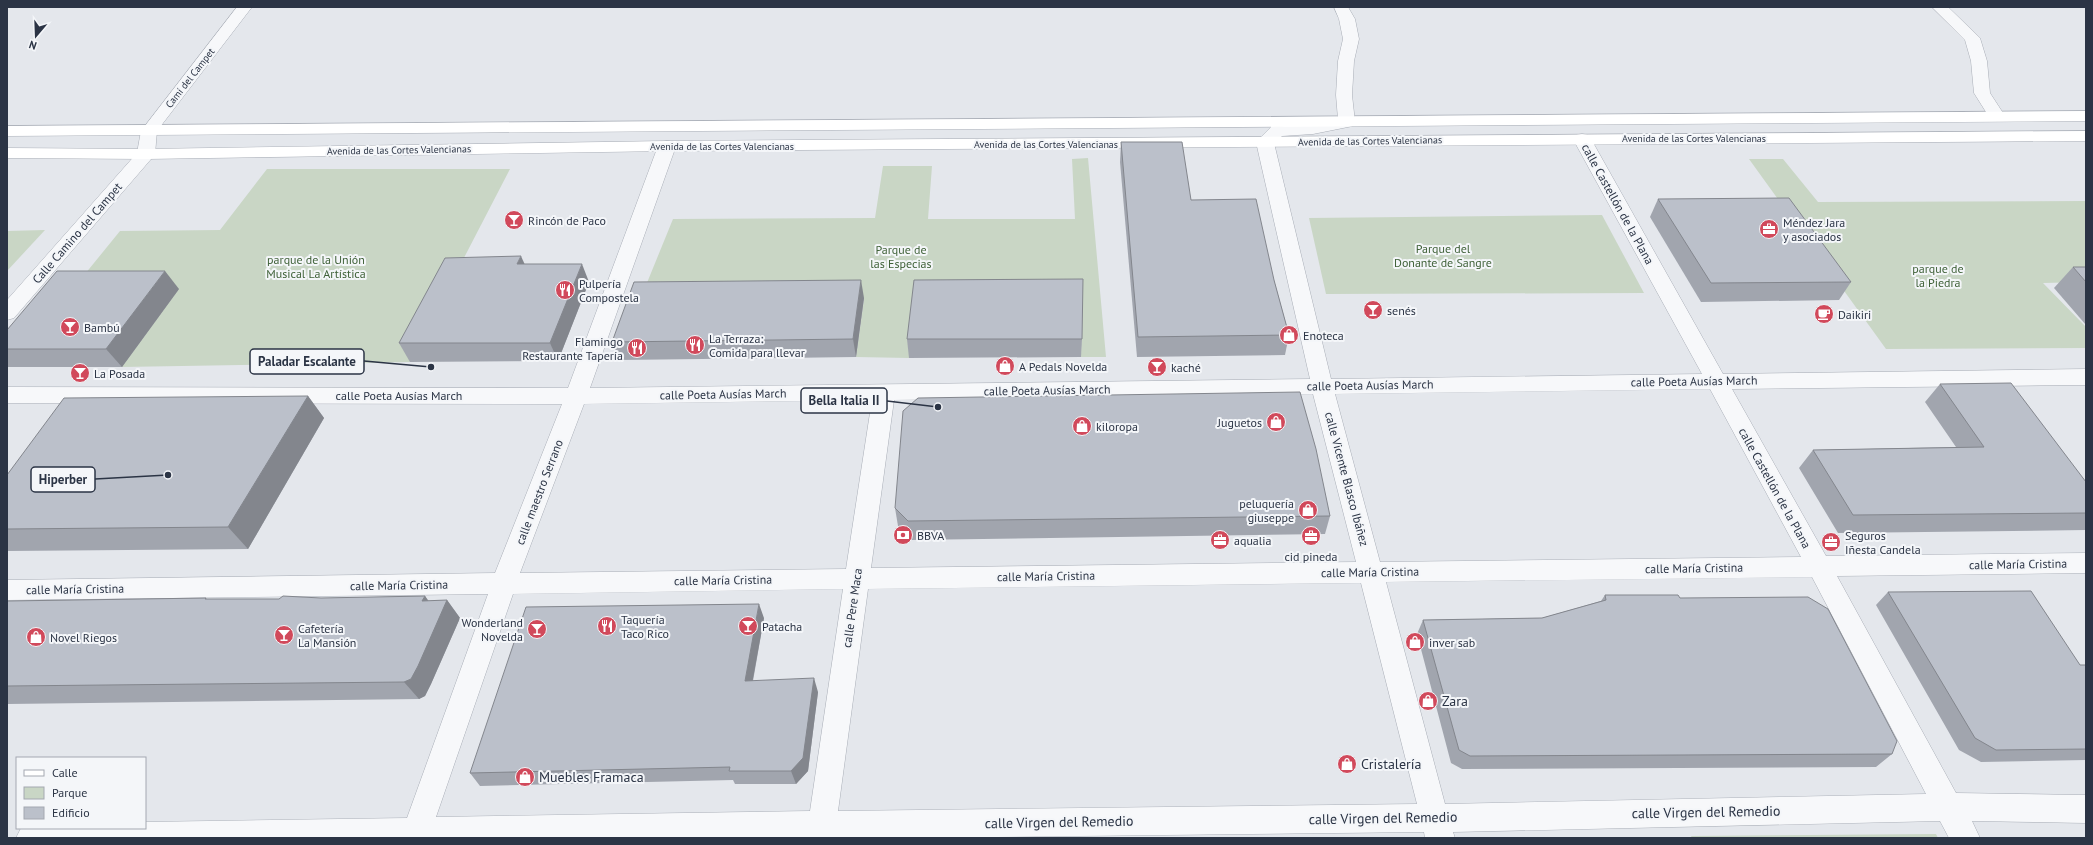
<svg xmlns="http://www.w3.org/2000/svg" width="2093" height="845" viewBox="0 0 2093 845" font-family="'PT Sans',sans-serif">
<rect width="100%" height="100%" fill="#e4e7ec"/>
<g fill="#c9d6c5">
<polygon points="1088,158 1106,357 1081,357 1082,298 916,299 909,358 856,357 864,299 640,300 673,219 875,218 883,166 932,166 928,219 1075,219 1072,159"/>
<polygon points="1749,159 1783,159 1818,202 2086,201 2086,282 2043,283 2086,327 2086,348 1886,349"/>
<polygon points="267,169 510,169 410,362 122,367 72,290 120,231 220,230"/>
<polygon points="1602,215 1644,293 1326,294 1309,218"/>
<polygon points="45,230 7,271 7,231"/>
<polygon points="1936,834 1938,838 1692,838 1691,836"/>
</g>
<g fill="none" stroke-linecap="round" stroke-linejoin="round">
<defs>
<g id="street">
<polygon points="237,7 252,7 157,131 155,154 152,158 14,318 7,320 7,300 137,153 141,131"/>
<path d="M1334,7H1348L1355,19L1359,39L1354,61L1352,95L1355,122L1353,126L1313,134L1282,136L1274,143L1331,379L1702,374L1573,139L1576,135L1582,134L1588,135L1591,139L1723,374L2086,369V385L1732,389L1826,556L2086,553V573L1837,576L1956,793L2086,795V823L1972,821L1980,838H1949L1940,821L1453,832L1455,838H1425L1424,832L907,838H16L21,828H145V822L407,818L488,594L7,600V580L495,573L562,404L7,403V387L568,388L658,146L661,142L667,141L673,142L676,146L590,388L1310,379L1256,142L1271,127L1313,124L1338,119L1336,95L1338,61L1343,39L1339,19ZM1710,389L1801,557L1380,562L1335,394ZM1313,394L1356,562L871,568L894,400ZM872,400L846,569L520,573L584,404ZM1812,577L1926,794L1445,804L1386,582ZM1361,583L1417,804L838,811L868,589ZM843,589L810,811L436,817L513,594Z"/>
<polygon points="1932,7 1948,7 1980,38 1987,61 1990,93 2005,116 2003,120 1997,121 1991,120 1974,93 1971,61 1965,40"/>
</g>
<g id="secondary">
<polygon points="2086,111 2086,121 7,136 7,126"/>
<polygon points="2086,131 2086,141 667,151 146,159 7,158 7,148 146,149 667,141"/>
</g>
</defs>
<use href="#street" stroke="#a9aeb7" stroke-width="1"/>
<use href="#secondary" stroke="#a9aeb7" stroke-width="1"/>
<use href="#street" fill="#f7f8fa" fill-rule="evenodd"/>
<use href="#secondary" fill="#fff" fill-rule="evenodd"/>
</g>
<g fill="#a1a5ae">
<polygon points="1121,142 1191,200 1274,280 1289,335 1285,355 1137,357 1120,162"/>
<polygon points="1658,199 1851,282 1839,300 1701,302 1650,217"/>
<polygon points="524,264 589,282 558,361 410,362 399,343"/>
<polygon points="2073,267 2086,267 2086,325 2054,288"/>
<polygon points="179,289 122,367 7,367 7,349"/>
<polygon points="864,298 856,357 619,360 612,342"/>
<polygon points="907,339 1082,339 1081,357 909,358"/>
<polygon points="1940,384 2086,482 2086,530 1838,533 1799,468 1813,450 1956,447 1925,402"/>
<polygon points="308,396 324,418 248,549 7,551 7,475"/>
<polygon points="895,508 1330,516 1325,534 911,540 898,526"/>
<polygon points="1888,592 2080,665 2086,665 2086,760 1981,762 1959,750 1876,605"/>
<polygon points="1605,595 1680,598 1892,754 1876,767 1462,769 1451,763 1417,634 1423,620 1542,618 1601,601"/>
<polygon points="425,596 428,601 447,600 460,618 431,684 425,696 419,699 7,704 7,601 206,598 207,599 279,599"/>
<polygon points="764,618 753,681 818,692 808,771 796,784 735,784 733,780 480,786 470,773"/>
</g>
<g fill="#83868d">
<polygon points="521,256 529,274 517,264"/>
<polygon points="582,264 589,282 558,361 550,343"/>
<polygon points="165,271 179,289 122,367 106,349"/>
<polygon points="861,280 864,298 856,357 853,339"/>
<polygon points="308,396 324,418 248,549 228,527"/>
<polygon points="425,596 438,614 422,601"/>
<polygon points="447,600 460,618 431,684 425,696 419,699 404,682"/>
<polygon points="759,604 764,618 750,695 745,681"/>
<polygon points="814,678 818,692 808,771 796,784 791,771"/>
</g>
<g fill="#bbc0ca" stroke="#83868d">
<polygon points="1121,142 1182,142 1191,200 1256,199 1274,280 1289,335 1138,337"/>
<polygon points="1789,198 1851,282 1711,283 1658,199"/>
<polygon points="521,256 517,264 582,264 550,343 399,343 445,258"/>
<polygon points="2073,267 2086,267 2086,282"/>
<polygon points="57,271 165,271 106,349 7,349 7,330"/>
<polygon points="1083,279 1082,339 907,339 914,280"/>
<polygon points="861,280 853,339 612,342 634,282"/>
<polygon points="2011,383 2086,482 2086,513 1853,515 1813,450 1984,447 1940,384"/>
<polygon points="1300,392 1316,449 1330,516 908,521 895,508 903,411 918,398"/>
<polygon points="308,396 228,527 7,529 7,475 64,398"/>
<polygon points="2031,591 2080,665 2086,665 2086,749 1996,750 1975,738 1888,592"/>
<polygon points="1605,595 1678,595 1680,598 1808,597 1828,609 1897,741 1892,754 1470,756 1459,750 1423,620 1542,618 1606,600"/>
<polygon points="283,596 321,598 425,596 422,601 447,600 418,666 411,679 404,682 7,686 7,601 206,598 205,599 279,599"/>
<polygon points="759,604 745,681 814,678 803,758 791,771 729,771 730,767 470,773 526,607"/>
</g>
<defs>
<symbol id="bar-disc" viewBox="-11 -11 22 22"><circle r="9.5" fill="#d1495b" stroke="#f4f6f9"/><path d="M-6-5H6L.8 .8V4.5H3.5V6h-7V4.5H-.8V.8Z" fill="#fff"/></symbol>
<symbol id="office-disc" viewBox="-11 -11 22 22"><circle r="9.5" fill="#d1495b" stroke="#f4f6f9"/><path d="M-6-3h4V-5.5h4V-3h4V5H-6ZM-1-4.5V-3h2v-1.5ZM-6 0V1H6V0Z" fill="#fff"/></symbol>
<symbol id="restaurant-disc" viewBox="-11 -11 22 22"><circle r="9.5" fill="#d1495b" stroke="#f4f6f9"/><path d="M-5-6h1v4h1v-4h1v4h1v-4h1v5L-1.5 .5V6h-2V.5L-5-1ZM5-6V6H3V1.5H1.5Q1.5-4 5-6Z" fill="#fff"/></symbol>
<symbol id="cafe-disc" viewBox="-11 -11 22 22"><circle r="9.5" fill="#d1495b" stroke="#f4f6f9"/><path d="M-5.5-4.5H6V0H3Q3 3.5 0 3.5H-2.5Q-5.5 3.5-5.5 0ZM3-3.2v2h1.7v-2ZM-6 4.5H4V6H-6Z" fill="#fff"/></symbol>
<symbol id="shop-disc" viewBox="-11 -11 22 22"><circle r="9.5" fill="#d1495b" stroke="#f4f6f9"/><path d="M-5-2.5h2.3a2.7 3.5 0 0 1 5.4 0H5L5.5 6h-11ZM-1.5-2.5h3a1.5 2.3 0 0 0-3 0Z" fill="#fff"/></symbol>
<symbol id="bank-disc" viewBox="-11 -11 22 22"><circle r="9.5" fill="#d1495b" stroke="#f4f6f9"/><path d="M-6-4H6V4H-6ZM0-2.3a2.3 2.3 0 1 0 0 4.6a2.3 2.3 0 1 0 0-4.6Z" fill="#fff"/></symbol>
</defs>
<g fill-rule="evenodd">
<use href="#bar-disc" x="503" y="209" width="22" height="22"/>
<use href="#office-disc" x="1758" y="218" width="22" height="22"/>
<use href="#restaurant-disc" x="554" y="279" width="22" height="22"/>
<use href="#bar-disc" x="1362" y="299" width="22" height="22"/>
<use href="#cafe-disc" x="1813" y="303" width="22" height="22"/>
<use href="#bar-disc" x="59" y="316" width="22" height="22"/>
<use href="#shop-disc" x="1278" y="324" width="22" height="22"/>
<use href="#restaurant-disc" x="684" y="334" width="22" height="22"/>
<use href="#restaurant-disc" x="626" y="337" width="22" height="22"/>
<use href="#shop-disc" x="994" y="355" width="22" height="22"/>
<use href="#bar-disc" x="1146" y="356" width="22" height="22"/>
<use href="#bar-disc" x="69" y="362" width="22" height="22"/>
<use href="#shop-disc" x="1265" y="411" width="22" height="22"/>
<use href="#shop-disc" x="1071" y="415" width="22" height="22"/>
<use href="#shop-disc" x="1297" y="499" width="22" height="22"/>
<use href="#bank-disc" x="892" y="524" width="22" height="22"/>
<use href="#office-disc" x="1300" y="525" width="22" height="22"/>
<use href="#office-disc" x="1209" y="529" width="22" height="22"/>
<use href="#office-disc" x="1820" y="531" width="22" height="22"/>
<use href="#restaurant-disc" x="596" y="615" width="22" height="22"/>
<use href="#bar-disc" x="737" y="615" width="22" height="22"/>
<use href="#bar-disc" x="526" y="618" width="22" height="22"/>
<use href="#bar-disc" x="273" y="624" width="22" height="22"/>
<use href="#shop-disc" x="25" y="626" width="22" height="22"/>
<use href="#shop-disc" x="1404" y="631" width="22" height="22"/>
<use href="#shop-disc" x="1417" y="690" width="22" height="22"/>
<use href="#shop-disc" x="1336" y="753" width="22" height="22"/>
<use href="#shop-disc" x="514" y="766" width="22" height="22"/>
</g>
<g text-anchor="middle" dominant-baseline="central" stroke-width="4" stroke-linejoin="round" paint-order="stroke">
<g font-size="10" fill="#2b3445" stroke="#f4f6f9">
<text transform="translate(190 78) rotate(-52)">Camí del Campet</text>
<text x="1694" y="138">Avenida de las Cortes Valencianas</text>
<text transform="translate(1370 141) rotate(-1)">Avenida de las Cortes Valencianas</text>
<text x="1046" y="144">Avenida de las Cortes Valencianas</text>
<text x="722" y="146">Avenida de las Cortes Valencianas</text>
<text transform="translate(399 150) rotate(-1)">Avenida de las Cortes Valencianas</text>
</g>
<g font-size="12" fill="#2b3445" stroke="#f4f6f9">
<text transform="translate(1618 204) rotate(61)">calle Castellón de la Plana</text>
<text transform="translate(77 233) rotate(-49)">Calle Camino del Campet</text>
<text transform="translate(1694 381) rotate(-1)">calle Poeta Ausías March</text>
<text transform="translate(1370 385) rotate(-1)">calle Poeta Ausías March</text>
<text transform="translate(1047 390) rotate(-1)">calle Poeta Ausías March</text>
<text transform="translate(723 394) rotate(-1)">calle Poeta Ausías March</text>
<text x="399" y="395">calle Poeta Ausías March</text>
<text transform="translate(1347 479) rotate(75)">calle Vicente Blasco Ibáñez</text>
<text transform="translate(1775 488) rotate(61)">calle Castellón de la Plana</text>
<text transform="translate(539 492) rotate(-69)">calle maestro Serrano</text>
<text transform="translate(2018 564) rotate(-1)">calle María Cristina</text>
<text transform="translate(1694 568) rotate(-1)">calle María Cristina</text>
<text transform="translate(1370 572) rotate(-1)">calle María Cristina</text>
<text transform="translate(1046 576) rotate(-1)">calle María Cristina</text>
<text transform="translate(723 580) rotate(-1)">calle María Cristina</text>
<text transform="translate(399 585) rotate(-1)">calle María Cristina</text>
<text transform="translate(75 589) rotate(-1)">calle María Cristina</text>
<text transform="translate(852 608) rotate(-82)">calle Pere Maca</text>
</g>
<g font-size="12" fill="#2b3445" stroke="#f4f6f9" text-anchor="start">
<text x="528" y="220">Rincón de Paco</text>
<text x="1783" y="222">Méndez Jara<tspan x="1783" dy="14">y asociados</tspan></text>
<text x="579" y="283">Pulpería<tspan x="579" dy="14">Compostela</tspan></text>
<text x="1387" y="310">senés</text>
<text x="1838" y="314">Daikiri</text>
<text x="84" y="327">Bambú</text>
<text x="1303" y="335">Enoteca</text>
<text x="709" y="338">La Terraza:<tspan x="709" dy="14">Comida para llevar</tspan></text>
<text x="623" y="341" text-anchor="end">Flamingo<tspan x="623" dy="14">Restaurante Tapería</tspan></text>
<text x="1019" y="366">A Pedals Novelda</text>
<text x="1171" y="367">kaché</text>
<text x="94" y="373">La Posada</text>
<text x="1262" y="422" text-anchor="end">Juguetos</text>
<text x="1096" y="426">kiloropa</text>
<text x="1294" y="503" text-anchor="end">peluquería<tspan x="1294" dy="14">giuseppe</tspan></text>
<text x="917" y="535">BBVA</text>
<text x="1845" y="535">Seguros<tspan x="1845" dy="14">Iñesta Candela</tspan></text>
<text x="1234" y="540">aqualia</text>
<text x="1311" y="556" text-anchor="middle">cid pineda</text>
<text x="621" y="619">Taquería<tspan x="621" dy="14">Taco Rico</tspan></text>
<text x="523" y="622" text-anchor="end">Wonderland<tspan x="523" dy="14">Novelda</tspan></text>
<text x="762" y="626">Patacha</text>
<text x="298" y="628">Cafetería<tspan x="298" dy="14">La Mansión</tspan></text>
<text x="50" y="637">Novel Riegos</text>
<text x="1429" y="642">inver sab</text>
</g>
<g font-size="12" fill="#3f6138" stroke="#f4f6f9">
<text x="1443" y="248">Parque del<tspan x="1443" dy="14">Donante de Sangre</tspan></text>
<text x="901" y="249">Parque de<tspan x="901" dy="14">las Especias</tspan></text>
<text x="316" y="259">parque de la Unión<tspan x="316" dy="14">Musical La Artística</tspan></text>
<text x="1938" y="268">parque de<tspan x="1938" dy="14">la Piedra</tspan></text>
</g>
<g font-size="14" fill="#2b3445" stroke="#f4f6f9" text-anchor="start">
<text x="1442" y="701">Zara</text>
<text x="1361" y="764">Cristalería</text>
<text x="539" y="777">Muebles Framaca</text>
</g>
<g font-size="14" fill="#2b3445" stroke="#f4f6f9">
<text transform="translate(1706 812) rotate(-1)">calle Virgen del Remedio</text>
<text transform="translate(1383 818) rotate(-1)">calle Virgen del Remedio</text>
<text transform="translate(1059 822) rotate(-1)">calle Virgen del Remedio</text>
</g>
</g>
<path fill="none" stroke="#2b3445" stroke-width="1.5" d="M431 367L364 361M938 407L887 401M168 475L95 479"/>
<g fill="#2b3445" stroke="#f4f6f9" stroke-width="1.5">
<circle cx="431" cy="367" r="4"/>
<circle cx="938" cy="407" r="4"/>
<circle cx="168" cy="475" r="4"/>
</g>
<g fill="#f4f6f9" stroke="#2b3445" stroke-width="1.5">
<rect x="250" y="349" width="114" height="25" rx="4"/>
<rect x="801" y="388" width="86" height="25" rx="4"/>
<rect x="31" y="467" width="64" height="25" rx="4"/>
</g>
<g font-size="13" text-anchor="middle" font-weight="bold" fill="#2b3445">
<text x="307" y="366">Paladar Escalante</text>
<text x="844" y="405">Bella Italia II</text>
<text x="63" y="484">Hiperber</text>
</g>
<rect width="2093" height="845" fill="none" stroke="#2b3445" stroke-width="16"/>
<rect x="16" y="757" width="130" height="72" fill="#f4f6f9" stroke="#a4a8b1"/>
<rect x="24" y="770" width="20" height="6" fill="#ffffff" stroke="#a4a8b1"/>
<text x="52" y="777" font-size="12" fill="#2b3445">Calle</text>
<rect x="24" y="787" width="20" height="12" fill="#c9d6c5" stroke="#a4a8b1"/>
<text x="52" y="797" font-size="12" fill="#2b3445">Parque</text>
<rect x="24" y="807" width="20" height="12" fill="#bbc0ca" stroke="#a4a8b1"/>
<text x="52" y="817" font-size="12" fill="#2b3445">Edificio</text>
<g transform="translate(36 36) rotate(199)" stroke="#f4f6f9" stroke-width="3" paint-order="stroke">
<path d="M0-3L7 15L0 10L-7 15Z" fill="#2b3445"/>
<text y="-6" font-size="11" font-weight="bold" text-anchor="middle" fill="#2b3445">N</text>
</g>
</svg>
